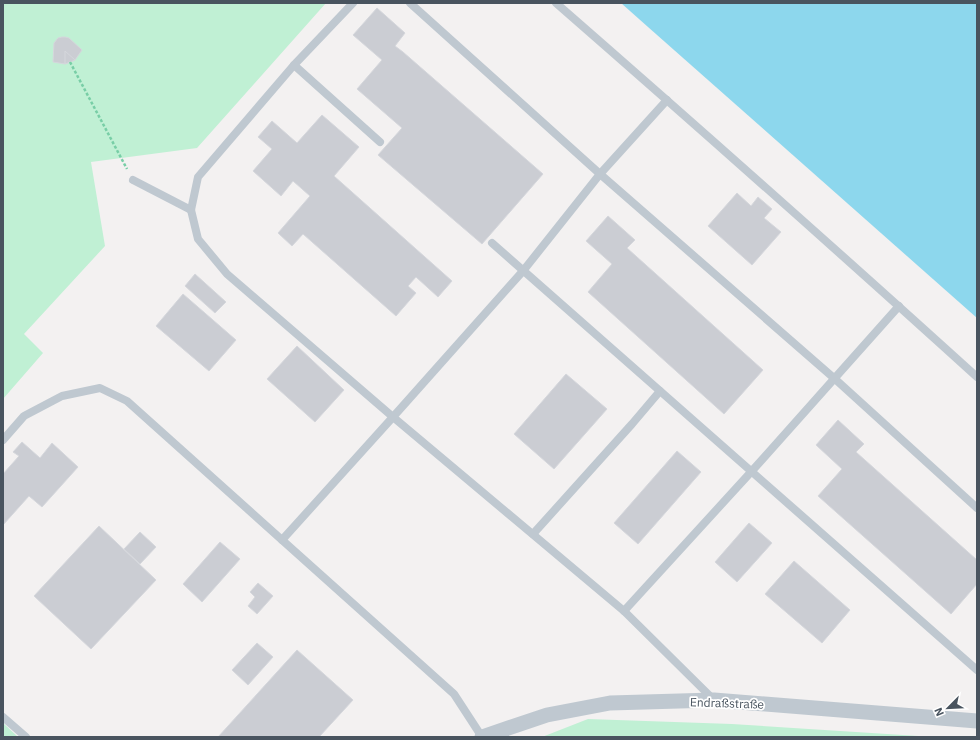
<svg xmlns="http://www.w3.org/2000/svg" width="980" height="740" viewBox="0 0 980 740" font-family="'IBM Plex Sans',sans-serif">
<rect width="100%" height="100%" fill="#f3f1f1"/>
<g fill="#c0f0d4">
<polygon points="3,3 326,3 197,148 91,162 105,246 24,334 43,353 3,399"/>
<polygon points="588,719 732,724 934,737 542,737"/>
<polygon points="3,723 18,737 3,737"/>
</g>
<polygon fill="#8dd7ed" points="621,3 977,3 977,318 648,27"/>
<g fill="#cbcdd3" stroke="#d5d7dc">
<polygon points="377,8 405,33 395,46 403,52 543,174 482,244 378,155 402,128 357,89 382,60 353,35"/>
<polygon points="62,37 65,37 69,38 82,50 75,60 65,64 53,62 54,43 58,38"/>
<polygon points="65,51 75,60 65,64"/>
<polygon points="322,115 359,147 334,176 452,281 438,297 416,277 408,286 416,293 396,316 303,234 292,246 278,233 310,196 293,181 281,196 253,171 272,149 258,137 272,121 297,143"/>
<polygon points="737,193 751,206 758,197 772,209 764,218 781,232 752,265 708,226"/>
<polygon points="608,216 635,240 627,248 763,370 724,414 588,292 612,264 586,241"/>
<polygon points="195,274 226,302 215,313 185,286"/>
<polygon points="183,294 236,340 209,371 156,326"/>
<polygon points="297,346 344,390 315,422 267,379"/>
<polygon points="566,374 607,409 554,469 514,434"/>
<polygon points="838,420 864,444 856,452 977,560 977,584 951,614 818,496 842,469 816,445"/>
<polygon points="22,442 40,458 52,443 78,467 42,507 29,496 3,525 3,474 19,456 13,452"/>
<polygon points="677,451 701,472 638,544 614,523"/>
<polygon points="749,523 772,543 737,582 715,562"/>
<polygon points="99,526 156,580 91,649 34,596"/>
<polygon points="140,532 156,547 140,564 124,549"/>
<polygon points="220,542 240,559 202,602 183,584"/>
<polygon points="794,561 850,610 822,643 765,594"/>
<polygon points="258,583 273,596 257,614 248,606 255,597 250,592"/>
<polygon points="257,643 273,657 248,685 232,670"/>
<polygon points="297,650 353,700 319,737 218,737"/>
</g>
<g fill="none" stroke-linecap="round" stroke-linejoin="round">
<polyline stroke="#78cea6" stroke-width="2.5" stroke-dasharray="3 2" stroke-linecap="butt" points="70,62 127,169"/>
<g stroke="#bfc8d0" stroke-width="8">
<polyline points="353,3 294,65 198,177 191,210 198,239 227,274 393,417 624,611 714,700"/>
<polyline points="410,3 600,174 835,379 977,508"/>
<path d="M556,3C698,127 838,251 977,377"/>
<polyline points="294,65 380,142"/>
<polyline points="133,180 191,210"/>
<polyline points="492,243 977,670"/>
<polyline points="3,440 24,416 62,396 100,388 127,401 454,694 482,737"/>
<polyline points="533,534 632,424 660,391"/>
<polyline points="282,540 393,417 523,271 600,174 667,100"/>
<polyline points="624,611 751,472 899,306"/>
<polyline points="3,717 26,737"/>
</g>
<polyline stroke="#bfc8d0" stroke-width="15" points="482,737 547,715 610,703 714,700 977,721"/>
</g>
<g text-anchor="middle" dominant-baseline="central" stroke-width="3.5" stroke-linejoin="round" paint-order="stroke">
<g font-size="12" fill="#49545f" stroke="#fff">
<text transform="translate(727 703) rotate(2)">Endraßstraße</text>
</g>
</g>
<rect width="980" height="740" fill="none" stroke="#49545f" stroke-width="8"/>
<g transform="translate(948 708) rotate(246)" stroke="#ffffff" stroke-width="3" paint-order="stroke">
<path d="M0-3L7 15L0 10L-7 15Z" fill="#49545f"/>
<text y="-6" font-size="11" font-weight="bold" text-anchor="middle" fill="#49545f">N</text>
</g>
</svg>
